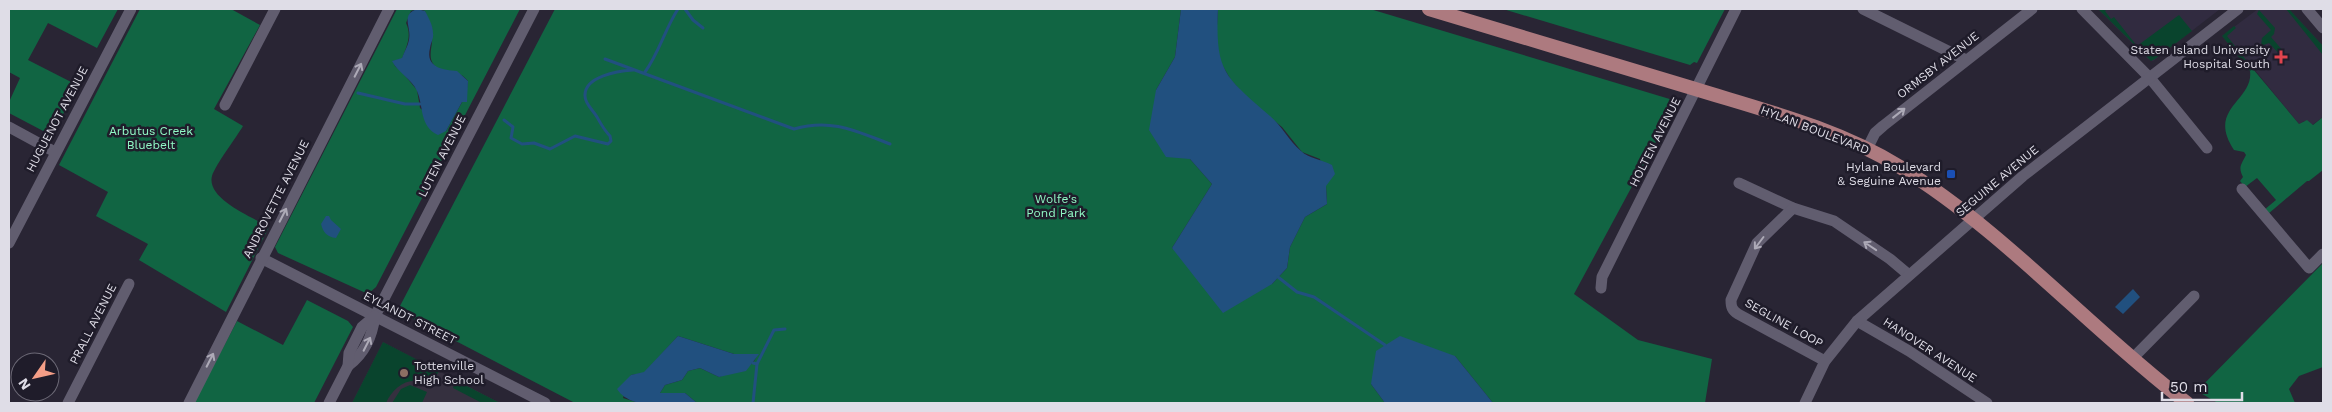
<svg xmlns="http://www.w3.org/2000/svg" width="2332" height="412" viewBox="0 0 2332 412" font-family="'Work Sans',sans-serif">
<rect width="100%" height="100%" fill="#292534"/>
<g fill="#312b40">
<polygon points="2098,9 2220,9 2153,61 2148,59"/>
<polygon points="2258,9 2289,9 2323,46 2323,117 2312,125 2304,121 2299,124 2254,69 2250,71 2222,36"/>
</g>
<polygon fill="#35303f" points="383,342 500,403 352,403"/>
<g fill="#09442d">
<polygon points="2098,9 2107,9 2105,11 2111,19 2114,17 2137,46 2179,15 2192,31 2155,59 2151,61"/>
<polygon points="2286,9 2289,9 2323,46 2323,55"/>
<polygon points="2259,10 2275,28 2274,34 2271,37 2284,52 2281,56 2269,43 2261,46 2262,38 2271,30 2257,14"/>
<polygon points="2234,26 2236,28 2227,36 2253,69 2250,71 2222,36"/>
<path d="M383,342L439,371L431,385C427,385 423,382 419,381C403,379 392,390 386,403H352Z"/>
<polygon points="455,380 500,403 482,403 453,388"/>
<polygon points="410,385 427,392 422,403 392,403 401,389"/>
</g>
<g fill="#116543">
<polygon points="9,9 118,9 97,48 48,23 28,60 77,85 55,131 47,133 9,113 9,102 20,78 9,72"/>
<path d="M140,9H231L260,25L214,109L243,126C236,138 216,164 212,176C206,199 252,217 269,227L226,312L139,260L148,244L96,216L108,192L59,165Z"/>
<path d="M397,9H417L411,11L406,23C412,36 407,45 402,59L393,61L395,66L402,72L417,90L420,108L446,131L466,95L468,81C457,68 451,75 440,69C427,63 431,52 432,42C433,33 427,20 425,11L420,9H520L376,287L368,294L278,253L275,247Z"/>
<polygon points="555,9 1181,9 1175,57 1156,90 1190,159 1212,184 1172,248 1272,284 1287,268 1290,247 1305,217 1327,204 1326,186 1320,159 1302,152 1282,127 1250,101 1231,80 1221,63 1216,42 1218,9 1370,9 1673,100 1676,103 1672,112 1574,294 1638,340 1712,359 1705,403 1493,403 1455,356 1371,384 1385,403 697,403 685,393 660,393 665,385 682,380 688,371 700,368 719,377 753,363 758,354 734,354 678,336 644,373 631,375 623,398 639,403 575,403 402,313 404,309 400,306"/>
<polygon points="1503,9 1725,9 1697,63 1694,62 1690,65"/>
<path d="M2253,69L2299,124L2307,120L2313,125L2323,117V170L2309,181H2307L2268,214L2264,210L2276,200L2257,178L2245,187L2240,181L2243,177C2238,167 2241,165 2246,155L2244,152L2234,150C2206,108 2254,101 2250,71Z"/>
<polygon points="2323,263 2323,367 2299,376 2289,389 2295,403 2218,403 2197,391"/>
<polygon points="307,300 348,321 353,327 314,403 194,403 237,321 283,345"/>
</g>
<g fill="#21507f">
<path d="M417,9L425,11C428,17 433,25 433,33C434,38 431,42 430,48C425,68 444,70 457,71L468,81L467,102H462L446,131L438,135C419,126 424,107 417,91C412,79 398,73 392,61L402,58C404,52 408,46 409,40C412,27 400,15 417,9Z"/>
<path d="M1181,9H1218C1215,73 1225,76 1270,116C1282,126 1289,141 1301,151C1308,158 1323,160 1332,165L1335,174L1326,186L1327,204L1305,217L1290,247L1287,268L1272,284L1223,313L1172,248L1212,184L1190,159L1166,157L1149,130L1156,90L1175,57Z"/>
<path d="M326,216H329L331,220L341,229L336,238C327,237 323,232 321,224Z"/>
<polygon points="2133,289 2140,297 2123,314 2115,307"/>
<path d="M678,336L734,354H759L746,371L719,377L700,368L688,371L682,380L665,385L660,393H685L697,403C673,403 632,412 617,389L631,375L644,372Z"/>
<polygon points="1400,336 1455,356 1493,403 1385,403 1371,384 1376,351"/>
</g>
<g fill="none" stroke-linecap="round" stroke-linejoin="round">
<g stroke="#21507f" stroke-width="3">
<polyline points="685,9 693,20 703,28"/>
<path d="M605,59L794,129C831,118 856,131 890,144"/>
<path d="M645,72C659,53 665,29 678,9"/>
<polyline points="358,93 405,104 420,104"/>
<path d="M504,120L513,127L511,138L522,144L534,143L550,149L575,136L608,144L611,141L610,136C604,130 601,124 597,117C593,110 585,104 585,96C584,76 619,71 633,70"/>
<polyline points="1278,277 1297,292 1314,297 1385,345"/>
<polyline points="753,363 757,364 753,403"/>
<polyline points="757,364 774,330 785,329"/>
</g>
<g stroke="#615d6f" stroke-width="11">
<polyline points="1863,9 1966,60"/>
<polyline points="2082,9 2150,78 2207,148"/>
<polyline points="2307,9 2323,28"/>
<polyline points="225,105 275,9"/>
<polyline points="9,127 55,152"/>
<polyline points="1867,149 1875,133 1883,126 2032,9"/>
<polyline points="1739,183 1793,208 1834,221 1890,259 1909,275"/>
<polyline points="2242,189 2309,268 2323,254"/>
<path d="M1793,208L1757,243L1731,300C1731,307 1732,310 1738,314L1825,361"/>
<polyline points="9,243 131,9"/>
<polyline points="261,258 545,403"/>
<polyline points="1601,288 1602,277 1736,9"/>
<polyline points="1857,321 1909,351 1987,403"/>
<polyline points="2132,359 2194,296"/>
<path d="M348,366C365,353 372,337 375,316L534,9"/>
<polyline points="68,403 129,284"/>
<polyline points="189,403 389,9"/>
<polyline points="329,403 348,366 349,353 362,327 375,316"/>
<polyline points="1805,403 1825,361 1857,321 2023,176 2238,9"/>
</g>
<path stroke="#ad7a7f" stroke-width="14" d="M1429,9C1517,35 1604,62 1692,88C1763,110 1837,128 1900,167C2004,231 2090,329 2187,403"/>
</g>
<defs><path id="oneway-shaft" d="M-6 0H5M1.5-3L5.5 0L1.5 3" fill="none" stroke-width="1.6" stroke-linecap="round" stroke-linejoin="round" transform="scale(1.25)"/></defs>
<g stroke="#adaab7">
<use href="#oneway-shaft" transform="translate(358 70) rotate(-63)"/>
<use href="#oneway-shaft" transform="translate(1899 113) rotate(-38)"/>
<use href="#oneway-shaft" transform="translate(283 215) rotate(-63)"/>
<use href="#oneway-shaft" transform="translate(1759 243) rotate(127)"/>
<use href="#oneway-shaft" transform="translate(1870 246) rotate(-146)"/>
<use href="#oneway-shaft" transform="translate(367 344) rotate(-63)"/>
<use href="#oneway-shaft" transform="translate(210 360) rotate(-63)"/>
</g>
<path fill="#e0444e" stroke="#1f1c2a" stroke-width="2" d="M2278.5 49.5h5v5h5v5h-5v5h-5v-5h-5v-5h5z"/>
<rect fill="#1a4fb4" stroke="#1f1c2a" stroke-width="2" x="1946" y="169" width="10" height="10" rx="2.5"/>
<circle fill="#8d6e63" stroke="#1f1c2a" stroke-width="2" cx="404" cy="373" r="5"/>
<g text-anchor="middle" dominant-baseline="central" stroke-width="5" stroke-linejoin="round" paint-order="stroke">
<g font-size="12" fill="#dfdde7" stroke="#1f1c2a" text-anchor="end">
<text x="2270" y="50">Staten Island University<tspan x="2270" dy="14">Hospital South</tspan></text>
<text x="1941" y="167">Hylan Boulevard<tspan x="1941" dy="14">&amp; Seguine Avenue</tspan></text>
<text x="414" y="366" text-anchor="start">Tottenville<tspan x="414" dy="14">High School</tspan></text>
</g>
<g font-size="12" fill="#dfdde7" stroke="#1f1c2a">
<text transform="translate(1938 65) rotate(-38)">ORMSBY AVENUE</text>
<text transform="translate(57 119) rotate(-62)">HUGUENOT AVENUE</text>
<text transform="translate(1815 130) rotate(21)">HYLAN BOULEVARD</text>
<text transform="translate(1655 142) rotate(-63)">HOLTEN AVENUE</text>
<text transform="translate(442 156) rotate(-63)">LUTEN AVENUE</text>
<text transform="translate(1997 181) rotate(-40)">SEGUINE AVENUE</text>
<text transform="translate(276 199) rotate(-63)">ANDROVETTE AVENUE</text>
<text transform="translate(410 318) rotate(27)">EYLANDT STREET</text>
<text transform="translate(1784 323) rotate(29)">SEGLINE LOOP</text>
<text transform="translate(93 324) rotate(-63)">PRALL AVENUE</text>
<text transform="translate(1930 350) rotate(33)">HANOVER AVENUE</text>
</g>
<g font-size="12" fill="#91fac6" stroke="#1f1c2a">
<text x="151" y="131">Arbutus Creek<tspan x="151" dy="14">Bluebelt</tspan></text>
<text x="1056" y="199">Wolfe's<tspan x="1056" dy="14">Pond Park</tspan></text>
</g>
</g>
<rect width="2332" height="412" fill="none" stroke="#dfdde7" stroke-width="20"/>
<g transform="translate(35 377) rotate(236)"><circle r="24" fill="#1f1c2a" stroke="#6c6976"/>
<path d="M0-4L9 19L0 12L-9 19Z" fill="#f49e87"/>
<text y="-8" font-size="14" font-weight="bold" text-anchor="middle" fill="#dfdde7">N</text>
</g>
<path d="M2162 392v8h80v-8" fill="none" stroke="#dfdde7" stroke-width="2.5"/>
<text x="2170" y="392" font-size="15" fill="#dfdde7" stroke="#1f1c2a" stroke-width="4" paint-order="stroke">50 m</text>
</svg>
